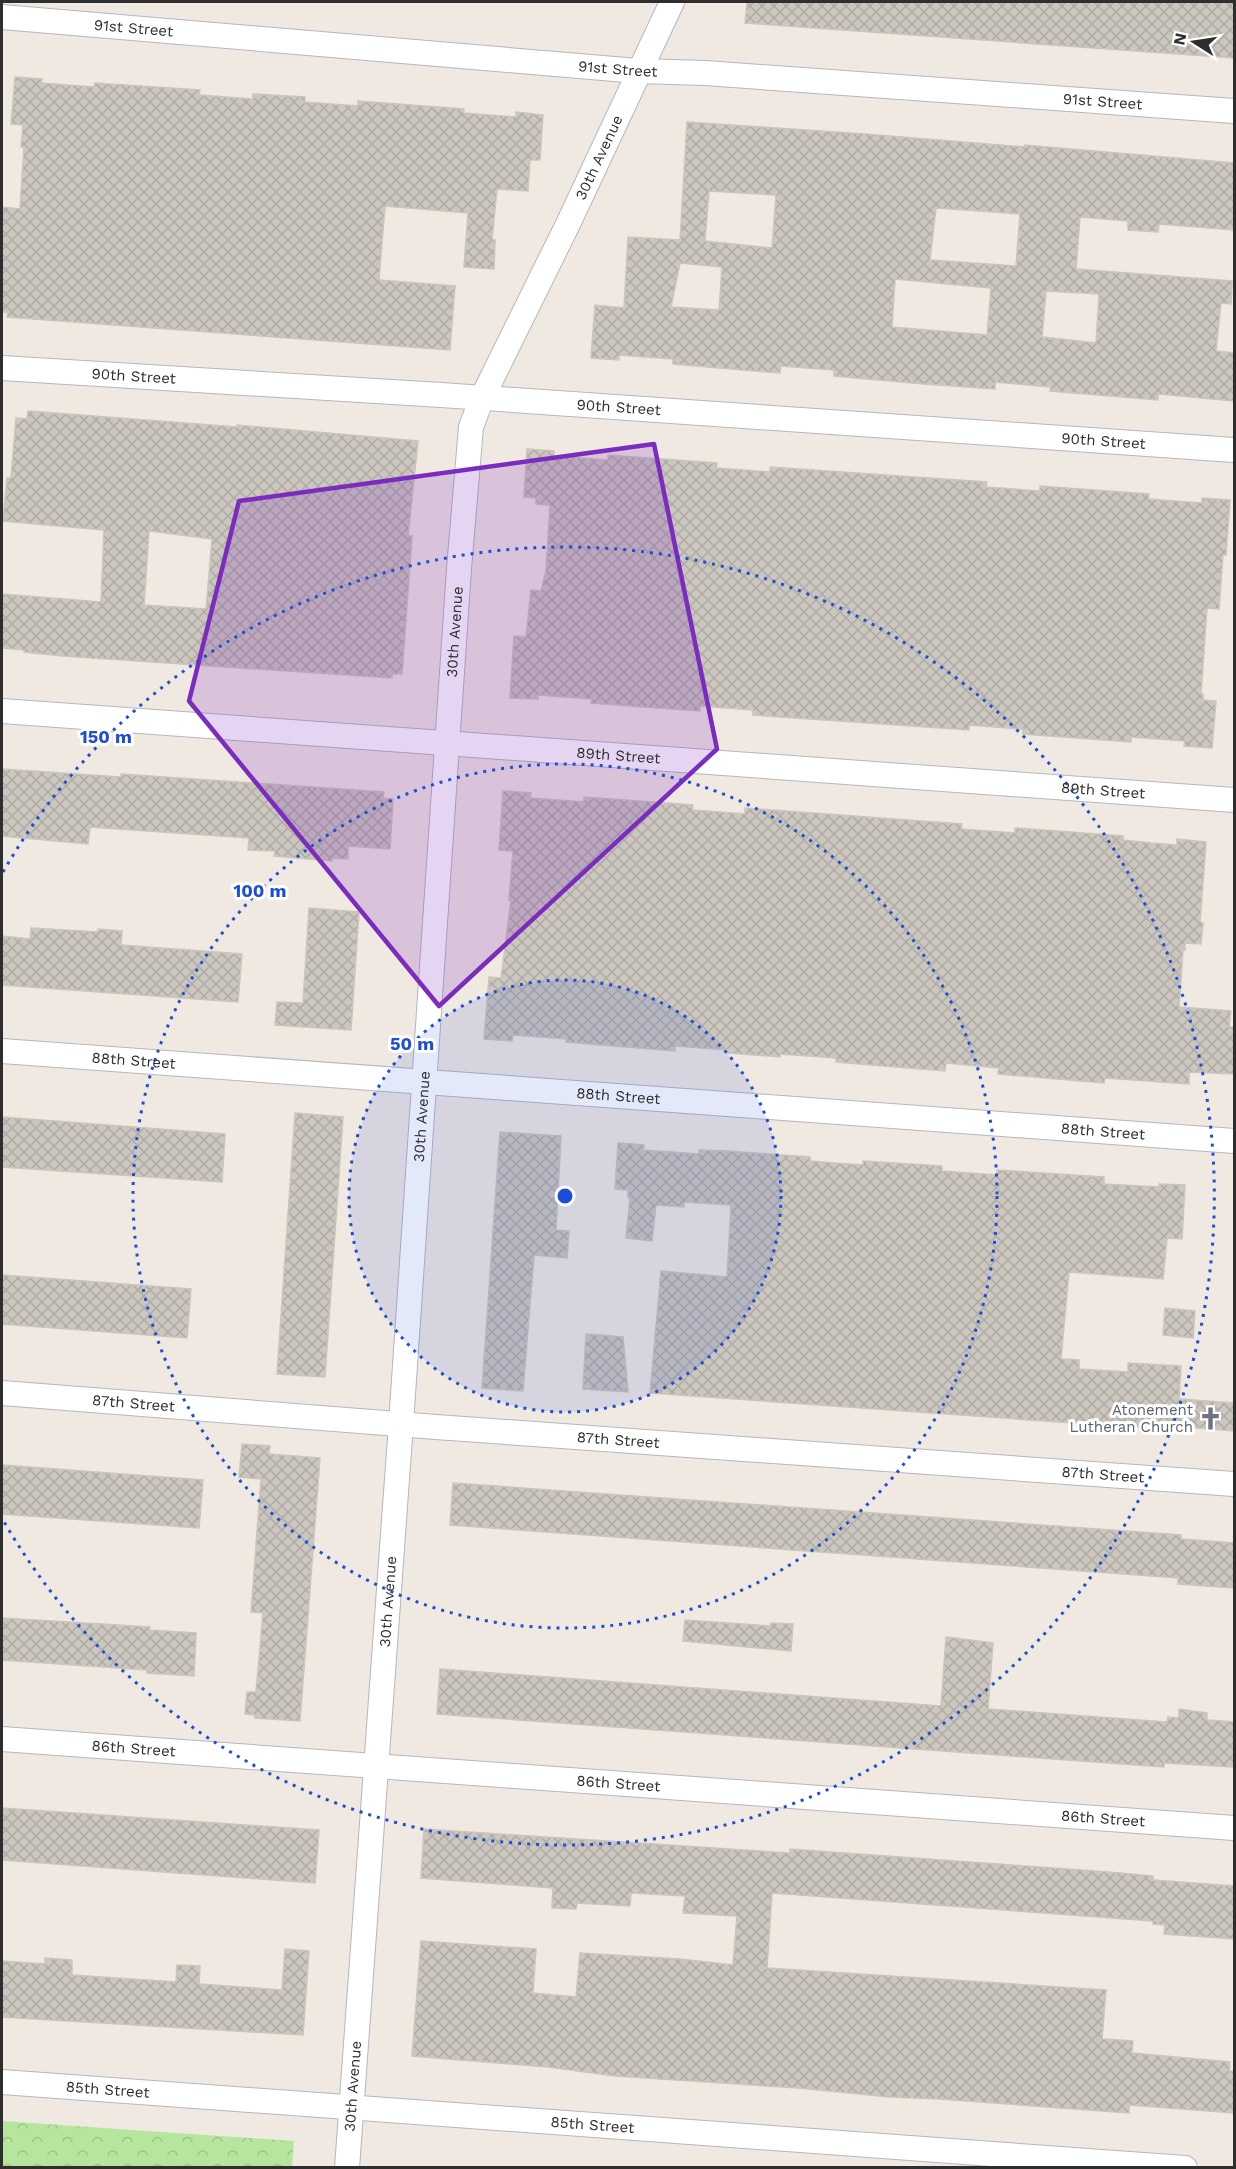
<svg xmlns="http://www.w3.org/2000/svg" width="1236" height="2169" viewBox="0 0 1236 2169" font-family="'Work Sans',sans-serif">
<defs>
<pattern id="forest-crowns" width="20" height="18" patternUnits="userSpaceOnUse" patternTransform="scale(1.5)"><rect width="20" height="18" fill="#b6e59e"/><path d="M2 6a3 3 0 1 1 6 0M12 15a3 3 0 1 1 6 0" fill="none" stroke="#9dc588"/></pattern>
<pattern id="building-cross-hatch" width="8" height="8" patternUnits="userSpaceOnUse" patternTransform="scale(1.5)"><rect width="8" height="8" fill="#cbc7bf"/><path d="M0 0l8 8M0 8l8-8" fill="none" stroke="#afaba4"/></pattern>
</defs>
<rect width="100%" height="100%" fill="#efe9e1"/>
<polygon fill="url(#forest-crowns)" points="2,2121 294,2141 292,2167 2,2167"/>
<g fill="url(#building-cross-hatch)" stroke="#cbc5ba" stroke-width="1.5" fill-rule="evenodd">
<polygon points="747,2 1234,2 1234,58 745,23"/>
<polygon points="15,77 42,79 41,83 94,87 95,83 200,90 199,95 253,99 253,94 305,97 305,102 358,106 358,101 464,109 463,113 489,115 516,117 516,112 543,115 540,160 530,160 528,191 497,189 492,240 495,240 494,269 464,267 468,213 385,206 379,280 455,286 450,350 7,317 8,312 2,312 2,207 20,209 24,147 21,147 23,125 11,124"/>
<path d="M687,122L865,134L1025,147V145L1234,163V230L1159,224L1158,232L1128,230V221L1080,217L1076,269L1232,281L1231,304L1221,303L1216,351L1234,353V401L1158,394V400L1050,391L1051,387L995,382V389L924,384L834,376V370L807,368L781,366L780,373L673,364V359L645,357L619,355V360L591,358L595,305L624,308L628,237L680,240ZM709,191L776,195L772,248L705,241ZM936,208L1020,214L1016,266L930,260ZM680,263L722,267L719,310L671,307ZM895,279L991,288L987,335L892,327ZM1046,291L1099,294L1096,343L1042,337Z"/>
<path d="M28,411L237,427V425L418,441L408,536H412L402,674H392V678L63,656L24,652V650L2,648V594L101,602L104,530L3,521L7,478H11L16,418L27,419ZM149,531L212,539L206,609L144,605Z"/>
<polygon points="527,449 554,451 554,456 608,460 608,455 717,463 716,468 770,472 770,467 987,482 986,487 1040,491 1040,486 1149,494 1148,499 1174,501 1202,503 1202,498 1230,500 1226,555 1223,555 1219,609 1207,608 1201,694 1203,694 1203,700 1216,701 1212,748 1184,746 1185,741 1131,737 1131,742 1049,736 1023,734 1023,729 969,725 969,730 753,715 753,710 726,708 700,706 700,711 591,703 592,699 538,695 538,699 510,698 514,636 526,637 531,590 541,591 546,571 550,505 536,504 536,498 524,497"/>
<polygon points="2,769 121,777 121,774 384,792 383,798 393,799 390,849 348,846 348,859 332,858 332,861 274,856 275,851 248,850 249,838 90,827 88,844 2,836"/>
<polygon points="503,791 531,793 530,798 584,802 584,797 693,805 692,810 719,812 745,814 745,808 962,824 961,829 1015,833 1015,828 1123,836 1123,840 1151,843 1177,845 1177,839 1206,842 1200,922 1203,923 1201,944 1185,943 1185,950 1183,950 1179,1007 1231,1011 1229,1027 1234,1027 1234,1074 1189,1072 1189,1084 1105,1078 1104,1083 998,1074 999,1068 946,1063 945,1071 836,1062 836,1058 780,1054 780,1057 728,1053 728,1050 675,1046 675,1051 566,1042 567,1039 513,1035 512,1041 484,1039 489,977 501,978 511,900 509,900 513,851 499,850"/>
<polygon points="309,908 359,912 351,1030 275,1025 277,1002 303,1003"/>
<polygon points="31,928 98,932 98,929 122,931 121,945 242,954 238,1002 2,985 2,936 30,939"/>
<polygon points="295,1113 343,1117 325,1377 277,1374"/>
<polygon points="2,1117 225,1134 222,1182 2,1167"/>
<polygon points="500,1132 561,1136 556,1230 569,1231 567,1258 534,1255 523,1391 482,1388"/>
<polygon points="618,1143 644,1145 643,1150 699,1154 699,1150 727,1151 810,1157 810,1161 834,1163 863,1165 863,1161 942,1166 942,1171 970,1173 997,1175 997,1170 1104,1177 1104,1184 1159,1187 1159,1184 1185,1185 1182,1239 1167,1238 1163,1279 1069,1272 1061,1359 1079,1360 1079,1369 1128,1372 1128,1363 1181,1366 1179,1399 1234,1403 1234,1431 1187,1427 1187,1431 650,1393 661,1271 727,1277 731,1205 684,1202 684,1207 656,1205 652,1241 626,1238 630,1198 628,1198 628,1190 615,1189"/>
<polygon points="2,1275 191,1289 187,1338 2,1324"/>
<polygon points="1165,1308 1195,1311 1193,1338 1163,1335"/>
<polygon points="586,1334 623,1337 628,1392 583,1389"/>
<polygon points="242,1444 270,1446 269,1454 320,1458 300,1721 255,1718 255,1715 245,1714 247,1692 256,1692 263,1613 251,1612 261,1479 239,1477"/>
<polygon points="2,1465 203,1480 199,1528 2,1514"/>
<polygon points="453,1483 1181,1535 1181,1539 1234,1543 1234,1588 1178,1584 1178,1578 1124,1574 450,1525"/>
<polygon points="2,1618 150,1627 149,1630 196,1633 194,1676 147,1673 147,1670 2,1660"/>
<polygon points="685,1620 770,1626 771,1623 793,1624 791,1651 683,1641"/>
<polygon points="946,1637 993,1643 988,1709 1167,1722 1168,1717 1179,1718 1179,1709 1207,1713 1207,1720 1234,1722 1234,1767 1164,1763 1164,1767 1136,1765 437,1714 440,1669 941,1706"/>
<polygon points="2,1808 319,1830 315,1883 2,1860"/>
<polygon points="424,1829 790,1853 790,1849 1108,1872 1153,1876 1153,1880 1234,1886 1234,1939 1164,1934 1165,1925 1153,1924 1153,1921 772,1893 767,1968 1106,1990 1102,2039 1133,2041 1132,2053 1230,2062 1229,2071 1234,2071 1234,2113 1129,2105 1129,2113 939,2099 890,2097 798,2088 615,2076 548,2067 412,2056 421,1941 536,1949 533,1993 576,1997 580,1953 680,1959 733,1965 737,1916 683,1913 685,1896 631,1893 630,1906 577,1903 576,1909 552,1908 553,1888 421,1878"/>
<polygon points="285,1949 309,1951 303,2035 2,2017 2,1961 45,1964 45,1958 72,1960 72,1975 176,1982 177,1965 200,1966 199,1984 282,1990"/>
</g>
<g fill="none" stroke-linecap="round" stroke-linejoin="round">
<defs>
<g id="minor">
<path id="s1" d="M2,17L638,71L705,73L1234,111"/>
<path id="s2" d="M2,368L441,395L1234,450"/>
<path id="s3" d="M2,711L1234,800"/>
<path id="s4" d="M2,1051L1234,1141"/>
<path id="s5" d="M2,1393L436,1427L1234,1484"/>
<path id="s6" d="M2,1739L1234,1828"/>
<path id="s7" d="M2,2082L1185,2168"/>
<path id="s8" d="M347,2168L401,1424L459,569L471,427L482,398L568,224L672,2"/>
</g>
</defs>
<use href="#minor" stroke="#b4b7c1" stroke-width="26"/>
<use href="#minor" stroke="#fff" stroke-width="24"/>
</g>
<path fill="#7b2cbf" fill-opacity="0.2" stroke="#7b2cbf" stroke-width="4.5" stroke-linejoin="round" d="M654,444L717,749L439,1006L189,701L239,501Z"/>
<circle cx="565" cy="1196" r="216" fill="#1d4ed8" fill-opacity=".12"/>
<g fill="none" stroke="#1d4ed8" stroke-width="3" stroke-dasharray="3 6">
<circle cx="565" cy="1196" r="216"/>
<circle cx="565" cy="1196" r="432"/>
<path d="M3 872A649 649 0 1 1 3 1520"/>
</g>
<defs>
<symbol id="church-bare" viewBox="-9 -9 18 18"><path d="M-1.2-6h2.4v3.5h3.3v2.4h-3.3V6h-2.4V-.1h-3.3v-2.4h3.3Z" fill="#6b7280" stroke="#fff" stroke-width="2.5" paint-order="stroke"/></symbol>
</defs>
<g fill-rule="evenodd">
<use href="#church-bare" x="1194" y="1402" width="33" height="33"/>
</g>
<g text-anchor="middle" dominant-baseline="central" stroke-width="6" stroke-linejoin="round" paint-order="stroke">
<g font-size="15" fill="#2e2e2e" stroke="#fff">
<text stroke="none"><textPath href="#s1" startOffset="132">91st Street</textPath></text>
<text stroke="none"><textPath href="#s1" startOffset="618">91st Street</textPath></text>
<text stroke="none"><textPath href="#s1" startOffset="1104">91st Street</textPath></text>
<text stroke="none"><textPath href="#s8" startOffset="2044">30th Avenue</textPath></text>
<text stroke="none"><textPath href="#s2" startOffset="132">90th Street</textPath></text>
<text stroke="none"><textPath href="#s2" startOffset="618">90th Street</textPath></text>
<text stroke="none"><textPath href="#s2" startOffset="1104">90th Street</textPath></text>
<text stroke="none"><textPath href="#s8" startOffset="1540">30th Avenue</textPath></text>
<text stroke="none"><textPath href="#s3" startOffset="618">89th Street</textPath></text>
<text stroke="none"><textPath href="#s3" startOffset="1104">89th Street</textPath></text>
<text stroke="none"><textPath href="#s4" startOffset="132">88th Street</textPath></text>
<text stroke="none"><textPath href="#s4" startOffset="618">88th Street</textPath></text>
<text stroke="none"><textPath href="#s8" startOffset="1054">30th Avenue</textPath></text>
<text stroke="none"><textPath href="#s4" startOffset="1104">88th Street</textPath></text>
<text stroke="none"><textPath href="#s5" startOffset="132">87th Street</textPath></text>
<text stroke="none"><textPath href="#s5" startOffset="618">87th Street</textPath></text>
<text stroke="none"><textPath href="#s5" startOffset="1104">87th Street</textPath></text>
<text stroke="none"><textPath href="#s8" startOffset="568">30th Avenue</textPath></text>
<text stroke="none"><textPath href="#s6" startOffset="132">86th Street</textPath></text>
<text stroke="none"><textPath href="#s6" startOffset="618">86th Street</textPath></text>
<text stroke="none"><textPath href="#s6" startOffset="1104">86th Street</textPath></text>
<text stroke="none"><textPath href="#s8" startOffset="82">30th Avenue</textPath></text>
<text stroke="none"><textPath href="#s7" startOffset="106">85th Street</textPath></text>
<text stroke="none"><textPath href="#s7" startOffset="592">85th Street</textPath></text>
</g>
<g font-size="15" fill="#5b616d" stroke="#fff" text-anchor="end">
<text x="1193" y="1410">Atonement<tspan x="1193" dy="17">Lutheran Church</tspan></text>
</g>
</g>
<circle cx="565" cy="1196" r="9" fill="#1d4ed8" stroke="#fff" stroke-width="3"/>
<g font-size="18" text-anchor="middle" font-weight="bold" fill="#1d4ed8" stroke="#fff" stroke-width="6" stroke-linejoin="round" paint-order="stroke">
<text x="106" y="743">150 m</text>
<text x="260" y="897">100 m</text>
<text x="412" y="1050">50 m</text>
</g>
<rect width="1236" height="2169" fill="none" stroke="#2e2e2e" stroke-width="6"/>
<g transform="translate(1194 42) rotate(282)" stroke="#ffffff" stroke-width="4.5" paint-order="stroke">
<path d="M0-4.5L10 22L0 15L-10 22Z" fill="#2e2e2e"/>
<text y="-9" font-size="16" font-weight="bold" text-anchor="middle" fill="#2e2e2e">N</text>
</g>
</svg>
